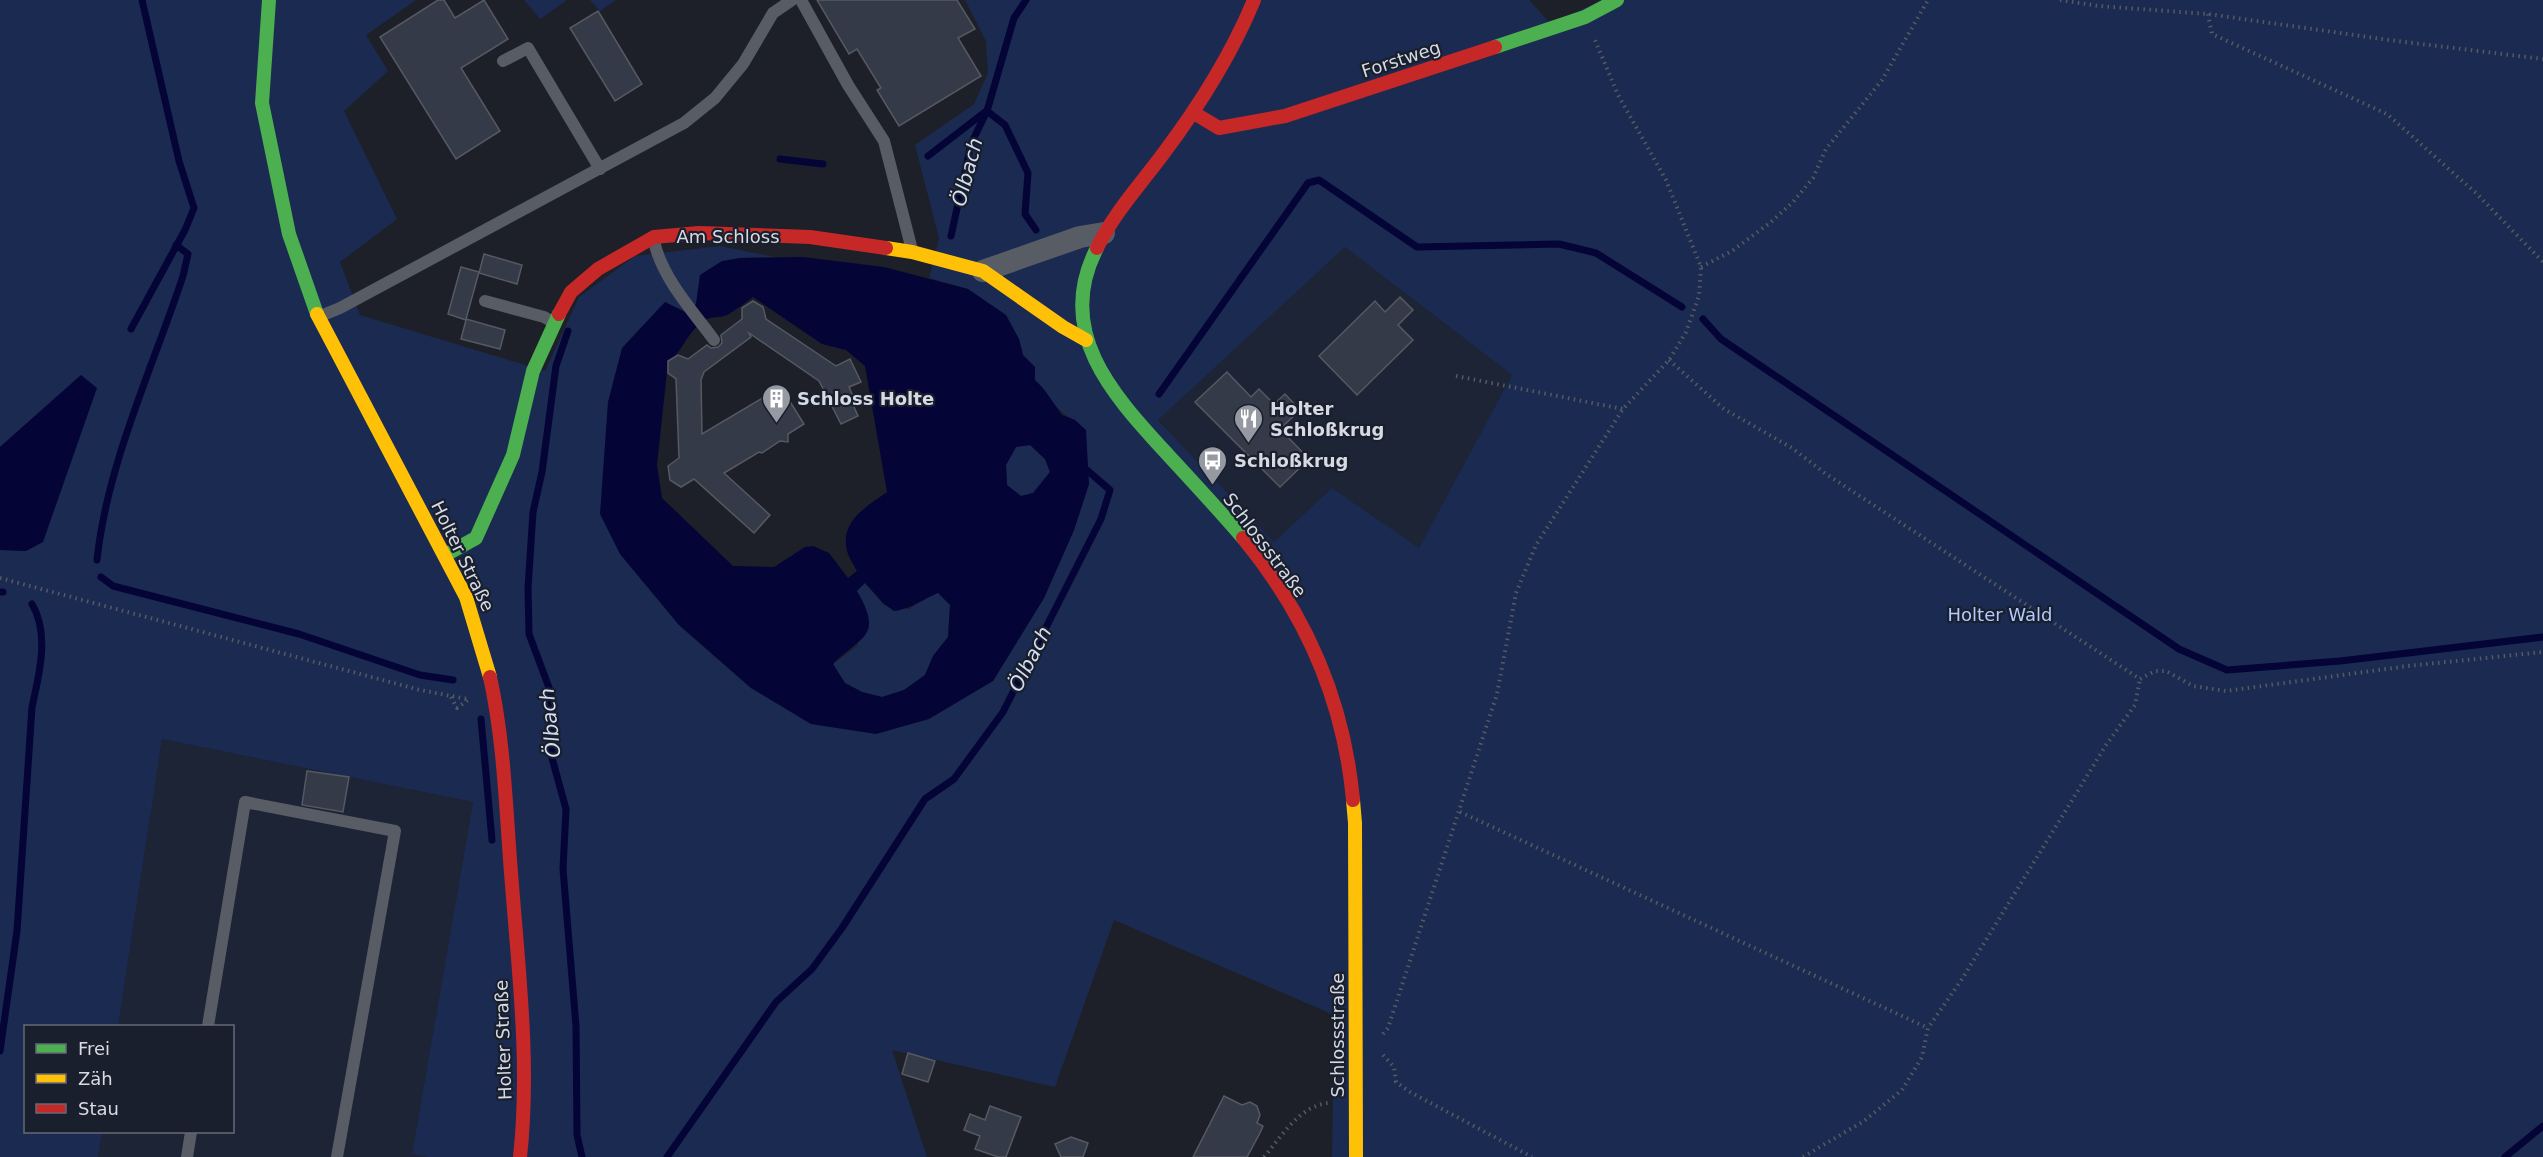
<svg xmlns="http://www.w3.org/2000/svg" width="2543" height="1157" viewBox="0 0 2543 1157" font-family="'DejaVu Sans',sans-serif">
<rect width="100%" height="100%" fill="#1d2028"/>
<g fill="#1d2436">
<polygon points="1345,247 1512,375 1419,549 1332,488 1274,543 1158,419"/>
<polygon points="162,739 473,802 412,1153 428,1157 98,1157 102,1132 232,1132 232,1026 118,1026"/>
</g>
<g fill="#1b2a50" fill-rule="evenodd">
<path d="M0,0H416L366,35L388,71L344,111L397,219L340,262L360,315L545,371L579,297L635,256L720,246L774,257L740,258L701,275L696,304L686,312L665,302L620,554L679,625L751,688L811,724L993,681L1044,598L1074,530L1089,484L1086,460L1075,420C1055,412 1050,394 1035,380V367L1023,355L1019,339L968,289L929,278L939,238L915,145L974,104L988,73L986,41L965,0H1529L1551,24L1602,0H2543V1157H1332L1334,1015L1114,920L1055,1087L892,1050L927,1157H428L412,1154L473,802L162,739L118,1026H26V1132H102L98,1157H0V550L26,551L81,375L0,447ZM1345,247L1512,375L1419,548L1332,488L1274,542L1158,420Z"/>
<polygon points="524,0 567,0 540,19"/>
<polygon points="590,0 616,0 600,11"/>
<polygon points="1030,445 1045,459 1050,472 1033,493 1021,496 1007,485 1006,465 1016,447"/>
<polygon points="865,583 883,604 910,609 922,599 938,592 950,605 948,637 933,656 925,675 904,690 882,697 862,692 845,683 833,664 857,646 863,602 856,591"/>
</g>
<g fill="#040436" fill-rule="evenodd">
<path d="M803,257L884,267L968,289L1006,315L1019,339L1023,355L1035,367V380L1043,388L1062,415L1075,420L1086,430L1089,484L1074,530L1044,598L993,681L929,719L876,734L811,724L751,688L679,625L620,554L600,514L608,402L622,348L665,302L685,312L696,304L700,275L722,261L740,258ZM753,297L822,344L846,350L865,366L887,492C869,505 843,519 846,545C846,553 853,564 857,571L848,578L829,553L813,546L805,547L774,567L733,566L662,498L657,465L668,362C683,351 687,333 702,322C710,315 720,319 729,314C737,309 745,303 753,297ZM1030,445L1045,459L1050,472L1033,493L1021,496L1007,485L1006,465L1016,447ZM865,583L884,604L894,611C914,608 921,600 938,593L950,605L948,637L933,656L925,675L904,690L882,697L862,692L845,683L833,664C861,636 884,637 857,591Z"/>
<polygon points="81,375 97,388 43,542 26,551 0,550 0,447"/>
</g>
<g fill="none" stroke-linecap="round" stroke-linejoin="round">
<g stroke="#040436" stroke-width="7">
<polyline points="1026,0 1014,18 987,111 1005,125 1028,173 1025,214 1036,230"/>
<polyline points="928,156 985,112"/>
<polyline points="780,159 823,164"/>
<polyline points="951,236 971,144 987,111"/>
<polyline points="1703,319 1721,339 2179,649 2227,670 2340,661 2543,637"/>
<polyline points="131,329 185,230 194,208 179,161 142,0"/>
<polyline points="568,331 556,366 542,472 533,512 528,588 529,634 551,693 552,758 566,809 563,869 576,1026 577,1135 582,1157"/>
<polyline points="1159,394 1308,183 1319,180 1417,247 1559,244 1596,253 1682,307"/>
<path d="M97,560C107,464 153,367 183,276L188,254L176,245"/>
<polyline points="101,577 113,586 299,634 420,675 453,680"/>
<polyline points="0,592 3,592"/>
<polyline points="481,719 492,840"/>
<path d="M0,1051L17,931L32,707C39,675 50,634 32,604"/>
<polyline points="667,1157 776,1002 812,969 842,928 925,799 954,779 1003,712 1101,519 1110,490 1081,465"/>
<polyline points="2505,1157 2543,1126"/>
</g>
</g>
<g fill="#353a49" stroke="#565960" stroke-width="1.5">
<polygon points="438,0 444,0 455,18 484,0 508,39 461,68 500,131 456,159 380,37"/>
<polygon points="817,0 957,0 975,29 958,38 981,76 899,126 877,90 881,88 857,49 849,54"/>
<polygon points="598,11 642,84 615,101 570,28"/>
<polygon points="484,254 522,265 517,284 479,273"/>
<polygon points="461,267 479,272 466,319 505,330 500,349 461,339 466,320 448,314"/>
<polygon points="1400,297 1413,310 1398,325 1413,340 1357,395 1319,356 1375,301 1385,312"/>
<polygon points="753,301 763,307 766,319 836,366 850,359 861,382 849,387 857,405 854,407 858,416 841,424 819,381 749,333 751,337 704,372 701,380 702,434 781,387 804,424 788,434 788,442 780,441 762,453 759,452 724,473 770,515 754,533 694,479 681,487 670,480 668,466 679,458 676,379 668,373 668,361 678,355 688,359 707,345 711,348 718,347 722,343 721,335 742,319 742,308"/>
<polygon points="1227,372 1251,397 1259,389 1274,404 1285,394 1300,410 1280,429 1309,459 1280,487 1195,402"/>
<polygon points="307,771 349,777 343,812 302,805"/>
<polygon points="908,1053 935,1061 928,1082 902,1074"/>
<polygon points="1224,1096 1242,1105 1250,1102 1257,1106 1260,1115 1257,1123 1263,1126 1260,1133 1247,1157 1193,1157"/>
<polygon points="990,1106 1021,1117 1006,1157 998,1157 975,1149 980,1136 964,1130 970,1114 985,1120"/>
<polygon points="1071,1137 1088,1143 1083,1157 1061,1157 1055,1144"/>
</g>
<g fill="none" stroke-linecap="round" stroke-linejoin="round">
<g stroke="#565a61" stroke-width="4" stroke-dasharray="1.5 4.5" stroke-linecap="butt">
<polyline points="2060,0 2099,6 2208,14 2389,40 2543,59"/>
<polyline points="2208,14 2212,34 2387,114 2477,194 2543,262"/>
<polyline points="1701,267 1732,251 1771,222 1793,202 1813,178 1826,149 1882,80 1928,0"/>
<polyline points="1669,360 1724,409 1792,448 1826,474 2140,679 2155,671 2166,671 2193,686 2226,691 2408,666 2543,652"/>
<polyline points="1456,376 1623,409"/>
<polyline points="0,578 420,690 467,699"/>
<polyline points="451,697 457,708 468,700"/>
<polyline points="1460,812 1928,1028"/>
<polyline points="1383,1034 1388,1028 1497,694 1516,593 1536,545 1623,409 1669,360 1686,332 1699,296 1701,267 1666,180 1618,95 1595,40"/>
<polyline points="1383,1055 1394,1067 1396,1082 1410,1092 1532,1157"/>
<path d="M1264,1157C1281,1137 1300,1105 1329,1103"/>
<polyline points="1803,1157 1864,1121 1902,1090 1922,1057 1928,1028 1962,979 2106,745 2135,705 2140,679"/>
</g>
<g stroke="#585c65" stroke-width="12">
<polyline points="801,0 848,85 884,141 912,250"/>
<polyline points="503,61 528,48 600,169"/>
<path d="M654,241C662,278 692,310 714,340"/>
<polyline points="485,301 544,317 553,322"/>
<polyline points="318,317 340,308 684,123 715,98 743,64 773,13 792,0"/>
<polyline points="208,1026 245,802 395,831 337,1157"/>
<polyline points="187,1157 191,1132"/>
</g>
<polyline stroke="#585c65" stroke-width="22" points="983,271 1080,237 1104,233"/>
<g stroke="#4caf50" stroke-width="14">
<polyline points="269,0 262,103 289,234 317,314"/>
<polyline points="1495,47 1585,17 1617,0"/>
<path d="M1097,248C1053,333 1115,397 1169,456C1194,483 1219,510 1243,538"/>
<polyline points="445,555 476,538 513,455 533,371 559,314"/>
</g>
<g stroke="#ffc107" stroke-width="14">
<polyline points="886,248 912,252 983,271 1063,327 1086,340"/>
<polyline points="317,314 466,597 490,677"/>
<polyline points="1353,800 1355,823 1356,1157"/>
</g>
<g stroke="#c62828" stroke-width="14">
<polyline points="1194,113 1219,128 1285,116 1495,47"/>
<path d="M1097,248C1114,213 1140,185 1163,154C1199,106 1231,56 1254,0"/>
<polyline points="559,314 571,292 598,269 654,237 699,233 810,237 886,248"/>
<path d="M1243,538C1306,614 1344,702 1353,800"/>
<path d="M490,677C505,745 506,816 512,885C519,975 530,1067 520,1157"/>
</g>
</g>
<defs>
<symbol id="building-pin" viewBox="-11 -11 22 30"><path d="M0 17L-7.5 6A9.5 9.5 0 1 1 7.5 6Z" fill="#9599a2" stroke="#191f2c"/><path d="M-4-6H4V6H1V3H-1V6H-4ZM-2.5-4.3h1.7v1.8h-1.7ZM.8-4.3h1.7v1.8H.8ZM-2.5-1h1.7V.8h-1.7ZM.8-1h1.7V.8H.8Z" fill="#fff"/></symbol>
<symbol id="restaurant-pin" viewBox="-11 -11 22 30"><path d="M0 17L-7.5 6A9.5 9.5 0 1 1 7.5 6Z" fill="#9599a2" stroke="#191f2c"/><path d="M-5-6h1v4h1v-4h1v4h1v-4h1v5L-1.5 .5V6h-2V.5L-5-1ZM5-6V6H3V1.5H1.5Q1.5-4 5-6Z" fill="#fff"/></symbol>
<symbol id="bus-pin" viewBox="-11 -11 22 30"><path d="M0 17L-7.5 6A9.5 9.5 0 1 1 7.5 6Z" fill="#9599a2" stroke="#191f2c"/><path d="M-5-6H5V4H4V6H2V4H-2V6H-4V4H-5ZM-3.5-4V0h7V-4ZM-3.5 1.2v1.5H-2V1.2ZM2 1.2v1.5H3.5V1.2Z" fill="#fff"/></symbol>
</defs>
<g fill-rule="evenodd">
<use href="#building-pin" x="760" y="382" width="33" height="45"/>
<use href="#restaurant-pin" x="1232" y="402" width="33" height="45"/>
<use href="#bus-pin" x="1196" y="444" width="33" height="45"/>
</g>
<g text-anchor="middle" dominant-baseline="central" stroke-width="4.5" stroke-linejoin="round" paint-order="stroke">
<g font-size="18" fill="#d6dae3" stroke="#191f2c">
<text transform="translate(1401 59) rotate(-18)">Forstweg</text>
<text x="728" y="236">Am Schloss</text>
<text transform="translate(1265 545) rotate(53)">Schlossstraße</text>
<text transform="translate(463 556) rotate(64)">Holter Straße</text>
<text transform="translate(1337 1035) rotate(-90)">Schlossstraße</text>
<text transform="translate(503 1040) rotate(-92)">Holter Straße</text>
</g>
<g font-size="18" font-weight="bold" fill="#d6dae3" stroke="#191f2c" text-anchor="start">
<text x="797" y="398">Schloss Holte</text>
<text x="1270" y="408">Holter<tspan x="1270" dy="21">Schloßkrug</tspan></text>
<text x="1234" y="460">Schloßkrug</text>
</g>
<g font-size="18" fill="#b1caff" stroke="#191f2c">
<text x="2000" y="614">Holter Wald</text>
</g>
<g font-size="20" font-style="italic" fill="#d5def0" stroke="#191f2c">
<text transform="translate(967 172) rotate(-75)">Ölbach</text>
<text transform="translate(1030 659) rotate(-63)">Ölbach</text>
<text transform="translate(550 723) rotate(-96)">Ölbach</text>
</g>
</g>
<rect x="24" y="1025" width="210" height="108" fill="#191f2c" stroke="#656a75" stroke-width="1.5"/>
<rect x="36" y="1044" width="30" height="9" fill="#4caf50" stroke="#656a75" stroke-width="1.5"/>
<text x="78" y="1055" font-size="18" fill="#d6dae3">Frei</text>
<rect x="36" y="1074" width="30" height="9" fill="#ffc107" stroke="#656a75" stroke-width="1.5"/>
<text x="78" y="1085" font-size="18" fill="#d6dae3">Zäh</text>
<rect x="36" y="1104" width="30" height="9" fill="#c62828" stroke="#656a75" stroke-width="1.5"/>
<text x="78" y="1115" font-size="18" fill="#d6dae3">Stau</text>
</svg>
